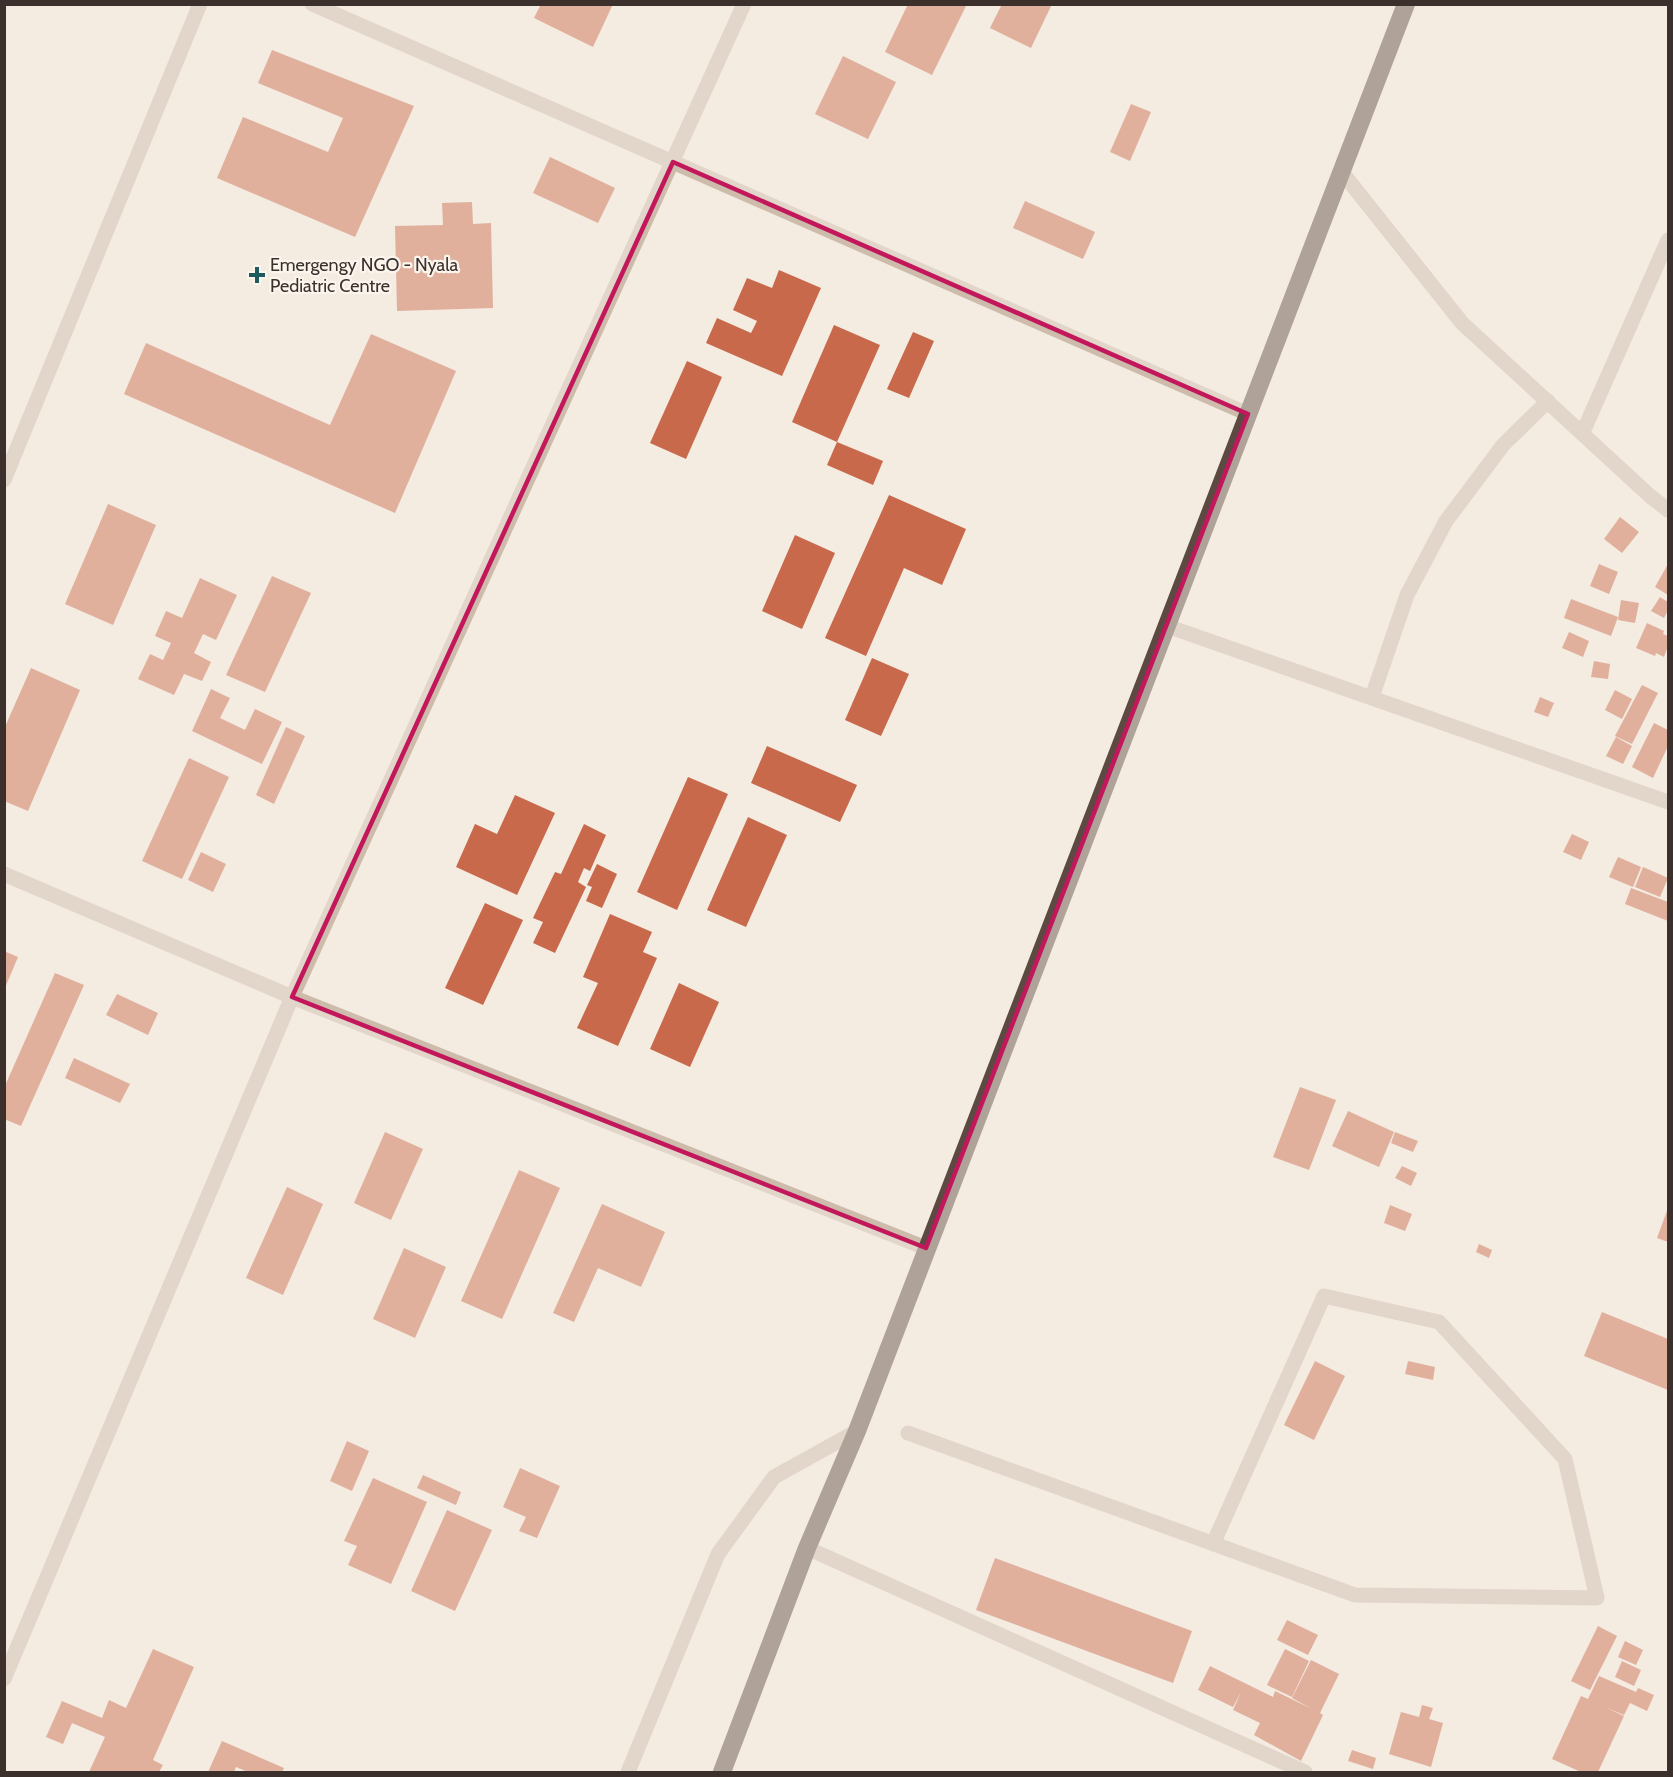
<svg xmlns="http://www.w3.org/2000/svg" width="1673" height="1777" viewBox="0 0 1673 1777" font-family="Cabin,sans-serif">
<rect width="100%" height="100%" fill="#f4ebe1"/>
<g fill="#c8694b">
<polygon points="541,4 613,4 593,47 534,18"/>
<polygon points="908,4 967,4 932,75 885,52"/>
<polygon points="1002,4 1052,4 1031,48 990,28"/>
<polygon points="272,50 414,106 355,237 217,178 243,117 328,152 343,118 258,83"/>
<polygon points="843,56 896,82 868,139 815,114"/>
<polygon points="1131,104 1151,112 1130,161 1110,152"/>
<polygon points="550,157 615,188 598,223 533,193"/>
<polygon points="1025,201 1095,232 1083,259 1013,228"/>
<polygon points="472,202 473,224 491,223 493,308 397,311 395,226 443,225 442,203"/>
<polygon points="779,270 821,288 782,376 706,343 717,318 751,333 757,321 733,310 747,278 772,288"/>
<polygon points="834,325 880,345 837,442 792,422"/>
<polygon points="913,332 934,341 909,398 887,389"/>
<polygon points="371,334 456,371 395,513 124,394 146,343 330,425"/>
<polygon points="687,361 722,377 686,459 650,443"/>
<polygon points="837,442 883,461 873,485 827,465"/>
<polygon points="889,495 966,529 942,585 904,568 866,656 825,638"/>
<polygon points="108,504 156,525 113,625 65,604"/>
<polygon points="1620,517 1639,532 1622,553 1604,539"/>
<polygon points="795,535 835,553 802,629 762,611"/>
<polygon points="1599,564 1618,572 1609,594 1590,586"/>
<polygon points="1668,564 1668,595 1655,587"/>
<polygon points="272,576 311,593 265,692 226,675"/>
<polygon points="200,578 237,595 216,640 203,634 194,653 211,662 202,681 184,674 174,695 138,679 150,654 163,660 171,643 155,636 166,611 182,618"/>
<polygon points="1660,597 1668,602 1668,610 1664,618 1651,611"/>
<polygon points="1571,599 1618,617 1611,636 1564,618"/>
<polygon points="1621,600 1639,603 1635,623 1618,620"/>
<polygon points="1647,623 1664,631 1663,634 1668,636 1668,646 1664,657 1656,653 1655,656 1636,648"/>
<polygon points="1569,632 1589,641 1583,657 1562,648"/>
<polygon points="872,658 909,674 881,736 845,720"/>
<polygon points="1594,661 1610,664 1608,679 1591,677"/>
<polygon points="31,668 80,690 28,811 4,801 4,729"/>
<polygon points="1642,685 1658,693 1632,744 1615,736"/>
<polygon points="211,689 230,698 220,718 245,730 255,709 282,722 262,764 192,731"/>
<polygon points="1615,690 1632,699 1622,719 1605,710"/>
<polygon points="1540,697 1554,703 1548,717 1534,712"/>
<polygon points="1654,723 1668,730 1668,746 1653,778 1632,767"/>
<polygon points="286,727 305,736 274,804 256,795"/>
<polygon points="1616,737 1632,746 1623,764 1606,756"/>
<polygon points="767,746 857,785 840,822 751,783"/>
<polygon points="189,758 229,777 182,879 142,861"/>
<polygon points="688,777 728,794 677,910 637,892"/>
<polygon points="515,795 555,813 517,895 456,867 475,824 497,834"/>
<polygon points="748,817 787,835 746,927 707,910"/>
<polygon points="584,824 606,835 590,871 584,868 578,882 586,887 555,953 533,943 543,922 533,918 555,872 561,874"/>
<polygon points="1572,834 1589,842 1581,860 1563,852"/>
<polygon points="201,852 226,864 213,892 188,880"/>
<polygon points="1618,857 1641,867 1633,887 1609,877"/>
<polygon points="597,864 617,874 602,908 586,901 592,887 587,885"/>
<polygon points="1643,867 1668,878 1660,897 1635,887"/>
<polygon points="1631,888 1668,902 1668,921 1625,904"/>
<polygon points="485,903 523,920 483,1005 445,988"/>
<polygon points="610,914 652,932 643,952 657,958 618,1046 577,1028 598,983 583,977"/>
<polygon points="4,951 18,957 5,988 4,988"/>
<polygon points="55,973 84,985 21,1126 4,1119 4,1088"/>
<polygon points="679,983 719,1002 690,1067 650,1049"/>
<polygon points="117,994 158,1013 148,1035 106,1015"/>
<polygon points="74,1058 130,1084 120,1103 65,1078"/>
<polygon points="1300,1087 1336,1100 1309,1170 1273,1157"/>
<polygon points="1348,1111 1394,1132 1379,1167 1332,1146"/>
<polygon points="385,1132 423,1149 391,1220 354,1203"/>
<polygon points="1395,1132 1418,1141 1413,1152 1391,1143"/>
<polygon points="1402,1166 1417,1173 1411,1186 1395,1178"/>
<polygon points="519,1170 560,1188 502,1319 461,1301"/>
<polygon points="287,1187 323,1204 283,1295 246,1278"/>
<polygon points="602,1204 665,1232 641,1287 598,1268 574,1322 553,1313"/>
<polygon points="1390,1205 1412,1214 1405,1231 1384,1223"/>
<polygon points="1668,1208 1668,1242 1657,1238"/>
<polygon points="1479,1244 1492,1250 1489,1258 1476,1252"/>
<polygon points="404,1248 446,1267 415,1338 373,1319"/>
<polygon points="1602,1312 1668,1339 1668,1390 1584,1356"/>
<polygon points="1315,1361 1345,1376 1314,1440 1284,1425"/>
<polygon points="1408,1361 1435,1367 1433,1380 1405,1374"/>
<polygon points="347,1441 369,1451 352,1491 330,1481"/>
<polygon points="520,1468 560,1486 537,1538 519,1531 526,1517 503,1507"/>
<polygon points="423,1475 461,1492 456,1505 417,1488"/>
<polygon points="373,1478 427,1502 391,1584 348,1565 357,1546 344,1541"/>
<polygon points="447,1510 492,1530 455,1611 411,1591"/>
<polygon points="995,1558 1192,1631 1173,1683 976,1610"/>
<polygon points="1287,1620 1318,1635 1308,1655 1277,1640"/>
<polygon points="1598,1626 1617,1636 1590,1690 1571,1681"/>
<polygon points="1625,1641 1643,1650 1636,1665 1618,1657"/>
<polygon points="153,1649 194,1667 153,1760 163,1765 159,1772 89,1772 105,1737 72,1723 63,1744 46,1737 62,1701 102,1718 109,1700 126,1708"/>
<polygon points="1285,1649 1309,1661 1292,1697 1267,1685"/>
<polygon points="1311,1660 1339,1674 1320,1713 1323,1715 1301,1761 1254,1735 1260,1723 1233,1710 1241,1692 1233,1707 1198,1690 1210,1666 1273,1697 1275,1691 1312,1709 1292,1698"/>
<polygon points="1622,1661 1641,1670 1634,1686 1615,1677"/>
<polygon points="1599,1676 1636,1692 1638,1688 1654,1695 1647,1711 1630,1703 1624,1715 1605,1707 1624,1716 1598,1772 1581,1772 1552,1759 1581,1696 1588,1699"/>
<polygon points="1422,1705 1433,1708 1429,1719 1443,1723 1431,1767 1389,1754 1401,1712 1419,1717"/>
<polygon points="222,1741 284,1768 282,1772 248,1772 236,1767 234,1772 208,1772"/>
<polygon points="1352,1750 1376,1758 1373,1769 1348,1761"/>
</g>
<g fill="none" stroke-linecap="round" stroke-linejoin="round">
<g stroke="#cdbbac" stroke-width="15">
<polyline points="312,4 1248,414"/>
<polyline points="1341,171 1462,323 1650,496 1668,510"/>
<polyline points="1583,432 1668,240"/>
<polyline points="4,480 200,4"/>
<polyline points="1167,626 1668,802"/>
<polyline points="1372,697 1407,595 1446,521 1503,445 1548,401"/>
<polyline points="4,874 292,997 926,1248"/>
<polyline points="908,1433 1355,1595 1597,1598 1565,1459 1439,1322 1324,1296 1213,1544"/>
<polyline points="807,1548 1305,1772"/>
<polyline points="4,1679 292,997 744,4"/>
<polyline points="628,1772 718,1554 774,1477 857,1431"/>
</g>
<polyline stroke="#5c4a42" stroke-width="18" points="722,1772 807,1548 857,1431 1406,4"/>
</g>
<path d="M0 0H1673V1777H0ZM673,162L1248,414L926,1248L292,997Z" fill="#f4ebe1" fill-opacity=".55" fill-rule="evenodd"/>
<path fill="none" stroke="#c2185b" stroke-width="4.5" stroke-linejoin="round" d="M673,162L1248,414L926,1248L292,997Z"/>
<path fill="#1f5a5e" stroke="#fbf5ee" stroke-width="2" d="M254 266h6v6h6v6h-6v6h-6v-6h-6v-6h6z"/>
<g text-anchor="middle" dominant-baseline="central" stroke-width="4.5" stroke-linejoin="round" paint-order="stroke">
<g font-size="18" fill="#3b302b" stroke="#fbf5ee" text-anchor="start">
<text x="270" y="265">Emergengy NGO - Nyala<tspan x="270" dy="21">Pediatric Centre</tspan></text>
</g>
</g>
<rect width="1673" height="1777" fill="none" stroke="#3b302b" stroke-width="12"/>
</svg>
